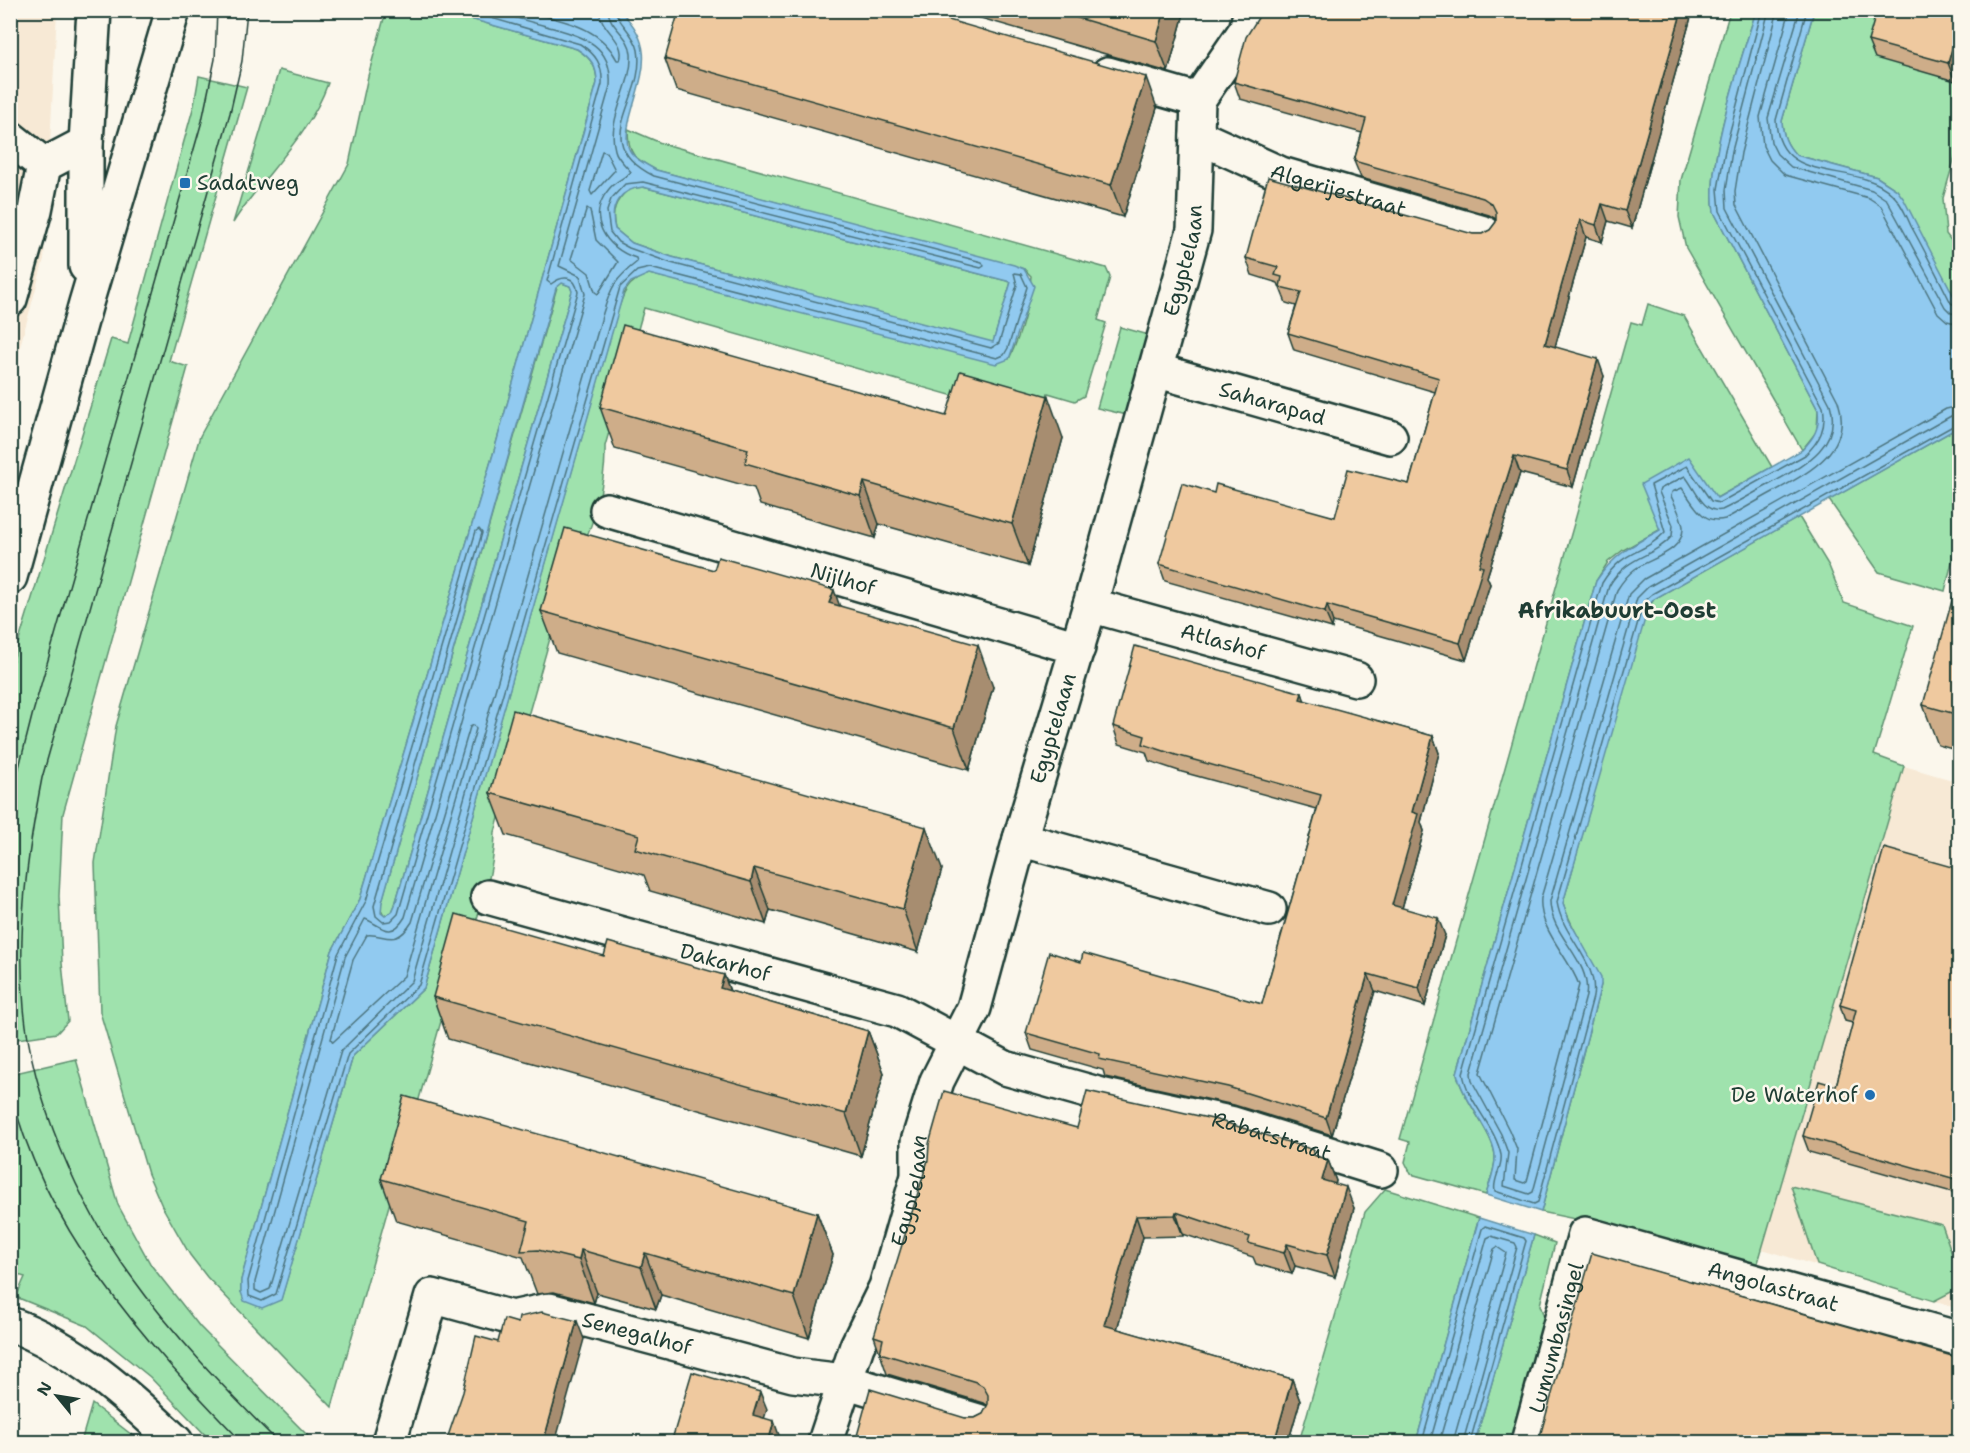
<svg xmlns="http://www.w3.org/2000/svg" width="1970" height="1453" viewBox="0 0 1970 1453" font-family="'Shantell Sans',sans-serif">
<rect width="100%" height="100%" fill="#fbf7ec"/>
<filter id="ink" filterUnits="userSpaceOnUse"><feTurbulence type="fractalNoise" baseFrequency=".0167" numOctaves="2"/><feDisplacementMap in="SourceGraphic" scale="12" xChannelSelector="R" yChannelSelector="G"/><feConvolveMatrix kernelMatrix="1 2 1 2 8 2 1 2 1" color-interpolation-filters="sRGB"/></filter>
<g filter="url(#ink)">
<g fill="#f7e9d5">
<polygon points="11,11 57,11 44,259 11,379"/>
<polygon points="1904,766 1959,782 1959,1309 1762,1249"/>
</g>
<g fill="#9fe2ad" stroke="#5f9070" stroke-width="1.5">
<path d="M386,11H453L460,16L577,49C591,58 597,66 597,83L494,451L360,899L332,951L241,1280V1292L281,1299L353,1056L424,988L616,317C622,297 626,280 649,274L1009,359C1022,332 1029,305 1031,276L1024,269L656,170C634,158 628,155 628,129L661,143L1106,268L1110,277L1098,320L1106,323L1084,396L1075,401L1048,393L1041,414L1035,419L644,308L605,446C606,486 592,535 570,568L495,832C495,867 479,924 460,954L332,1407L207,1277L190,1255L162,1206L148,1174L100,1012L95,863L116,726L200,436L349,164L368,76Z"/>
<path d="M1730,11H1756C1740,64 1706,159 1714,212L1818,410L1817,431L1802,450L1686,248L1679,217L1681,180Z"/>
<path d="M1814,11H1959V143L1943,198L1946,234L1959,251V306L1897,190L1877,177L1796,155C1786,144 1783,136 1782,121Z"/>
<path d="M279,70L328,83C309,137 263,175 233,223Z"/>
<polygon points="199,76 247,87 169,361 188,367 63,814 59,896 62,963 68,1021 57,1033 11,1040 11,667 111,339 128,344 130,336 194,105"/>
<path d="M643,187L1011,282L993,343L672,257L632,243L615,229C611,211 615,201 629,189Z"/>
<polygon points="562,283 570,286 572,291 395,905 392,912 384,916 380,908 557,287"/>
<path d="M1648,304L1684,316L1772,467L1623,550L1608,562L1596,581L1457,1073C1462,1100 1496,1136 1495,1158C1495,1170 1489,1184 1486,1195L1411,1174L1405,1162L1410,1142L1400,1139L1631,322L1642,325Z"/>
<polygon points="1120,327 1149,335 1127,415 1097,408"/>
<polygon points="1959,427 1959,533 1945,591 1879,572 1829,500"/>
<path d="M1799,517L1829,566L1844,603L1913,626L1874,755L1904,766L1757,1266L1628,1230L1541,1212L1601,985C1592,956 1572,932 1563,903L1645,614L1654,599Z"/>
<polygon points="76,1059 118,1205 151,1265 200,1327 314,1442 212,1442 150,1377 87,1326 16,1297 25,1277 11,1273 11,1074"/>
<polygon points="1791,1186 1942,1225 1959,1274 1959,1288 1934,1301 1817,1265"/>
<polygon points="1385,1189 1479,1218 1416,1442 1299,1442 1365,1212"/>
<polygon points="1534,1235 1555,1243 1540,1305 1547,1326 1514,1442 1475,1442"/>
<polygon points="92,1404 141,1442 81,1442"/>
</g>
<g fill="#91caf0" stroke="#6392a5" stroke-width="1.5" fill-rule="evenodd">
<path d="M453,11H620C658,46 641,75 630,118C628,126 626,138 628,146C631,158 646,164 656,170L1014,265L1024,269L1034,286L1009,359L996,364L649,274L631,282L624,291L424,988L353,1056L281,1300L262,1308L244,1301L241,1292V1280L332,951L360,899L494,451L597,83C597,66 591,58 577,49L460,16ZM643,187L1011,282L993,342L672,257L632,243L615,229C609,206 619,189 643,187ZM562,283L570,286L572,291L395,905L392,912L385,916L381,913L382,902L556,288Z"/>
<path d="M1756,11H1814L1782,121C1783,136 1786,144 1796,155L1877,177L1897,190L1903,198L1959,306V427L1654,599L1649,605L1563,903L1569,920L1601,977V985L1541,1212L1486,1195C1489,1184 1495,1170 1495,1158C1496,1135 1462,1100 1457,1073L1596,581C1613,555 1634,544 1660,530L1641,484L1689,457L1717,498L1802,450C1814,438 1820,428 1818,410L1714,212C1706,159 1740,64 1756,11Z"/>
<polygon points="1479,1218 1534,1235 1475,1442 1416,1442"/>
</g>
<g fill="none" stroke-linecap="round" stroke-linejoin="round">
<g stroke="#4d757f" stroke-width="1.5">
<path d="M464,10L580,44C596,54 603,65 602,84L547,281L551,284C563,275 575,275 578,292L398,914L391,921L383,922L376,916L374,906L482,533L479,529L476,531L366,901L338,954L248,1281L249,1296L262,1301L276,1294L348,1054L419,985L620,287L637,271L650,268L997,358L1004,355L1008,348L1027,287L1021,274L1014,273L1017,285L999,343L991,348L671,263L629,248L618,242L610,232L607,211L611,199L625,184L643,182L981,268L984,266L982,262L654,176C585,141 647,100 638,50C635,34 617,22 615,10"/>
<path d="M491,10C509,16 527,21 546,26C580,36 613,42 610,86L559,266L580,276L585,294L405,917C390,942 380,924 365,919L345,957L255,1282V1290L261,1293L270,1289L341,1051L412,981L603,313C611,287 615,279 637,262L636,258C606,249 585,217 609,189C615,181 625,178 631,172C626,165 617,159 615,150C606,118 633,86 631,54C630,35 609,28 608,10"/>
<path d="M524,10C559,21 599,24 617,60H620C627,41 600,30 599,10"/>
<path d="M1762,10L1725,150L1718,189L1720,211L1823,407C1827,427 1820,441 1805,455L1719,503L1711,501L1687,466L1651,485L1665,532C1644,555 1623,548 1602,583L1463,1073C1467,1102 1495,1125 1501,1155C1503,1167 1492,1180 1495,1191L1534,1204L1538,1202L1593,997C1599,961 1562,937 1557,902L1644,601L1652,594L1960,422"/>
<path d="M1769,10L1732,151L1726,190L1727,208L1830,404C1843,446 1802,466 1772,483C1755,492 1739,502 1722,510C1703,514 1695,488 1685,476L1660,489L1659,492L1673,525L1672,536C1654,558 1628,554 1609,586L1471,1073L1472,1081L1501,1134L1508,1153L1504,1186L1529,1194L1533,1192L1586,996C1592,960 1550,936 1550,901L1637,598L1648,587L1951,416L1960,415"/>
<path d="M1778,10L1741,153L1735,191L1736,205L1838,401C1854,449 1810,472 1775,491C1758,500 1742,510 1725,519C1702,525 1694,504 1682,488L1672,492L1671,496C1675,505 1682,517 1683,527C1684,552 1651,558 1635,569C1627,575 1622,582 1617,590L1480,1073L1509,1130L1517,1149L1515,1180L1524,1183L1527,1181L1579,985C1569,956 1538,930 1541,898L1629,594L1644,579L1946,409L1960,406"/>
<polyline points="1790,10 1760,117 1763,146 1770,160 1785,175 1869,198 1881,206 1938,313 1947,321 1960,324"/>
<polyline points="1800,10 1768,118 1771,142 1777,154 1791,167 1872,190 1887,200 1945,307 1951,313 1960,314"/>
<path d="M1807,10L1776,120C1778,188 1856,159 1892,194C1901,202 1906,215 1911,226C1925,251 1938,277 1951,303L1960,307"/>
<polygon points="602,151 606,152 615,170 592,195 590,191"/>
<polygon points="587,208 590,210 596,240 618,262 598,294 595,292 589,273 571,259"/>
<path d="M474,725L476,729L404,976L333,1042L331,1039L353,960L367,935C385,933 395,949 412,922L470,727Z"/>
<polyline points="1422,1442 1482,1229 1485,1226 1524,1238 1526,1241 1470,1442"/>
<polyline points="1430,1442 1487,1238 1491,1236 1515,1243 1517,1247 1463,1442"/>
<polyline points="1439,1442 1494,1249 1497,1247 1506,1253 1453,1442"/>
</g>
<defs>
<g id="minor">
<polyline points="1108,74 1198,100"/>
<path id="s1" d="M1197,136L1281,174L1484,233"/>
<polyline points="10,138 44,165"/>
<polyline points="86,266 86,143 94,10"/>
<polyline points="10,299 35,210 44,165 86,143"/>
<path id="s2" d="M1155,370L1390,437"/>
<path id="s3" d="M607,510L1078,648"/>
<polyline points="10,577 86,303 173,10"/>
<path id="s4" d="M1090,605L1356,679"/>
<polyline points="1020,839 1269,909"/>
<path id="s5" d="M488,897L897,1010L1005,1068L1101,1095L1230,1123L1381,1170"/>
<path d="M10,1324C75,1348 127,1395 176,1442"/>
<path id="s6" d="M389,1442L432,1296L512,1318L549,1310L793,1375L844,1381L978,1421"/>
<path id="s7" d="M825,1442L857,1346L886,1287L918,1176V1142L937,1081L974,1008L1020,839L1090,605L1194,230L1198,100L1246,30L1251,10"/>
<path id="s8" d="M1528,1442L1585,1234L1960,1339"/>
</g>
</defs>
<use href="#minor" stroke="#1f3d34" stroke-width="38"/>
<use href="#minor" stroke="#fbf7ec" stroke-width="33"/>
<g stroke="#1f3d34" stroke-width="1.5">
<path d="M247,10L242,61L230,113L42,778C27,855 17,930 24,1008C32,1098 78,1204 131,1276C174,1336 226,1390 278,1442"/>
<polyline points="10,803 32,716 202,121 215,59 217,10"/>
<path d="M10,1089C44,1230 144,1341 242,1442"/>
</g>
</g>
<g fill="#cead89" stroke="#1f3d34" stroke-width="1.5">
<polygon points="953,10 1185,10 1168,72"/>
<polygon points="1693,10 1632,228 1608,221 1602,242 1586,237 1555,347 1604,376 1573,487 1520,473 1487,577 1490,584 1466,660 1333,622 1332,628 1165,581 1159,564 1214,493 1335,517 1409,484 1435,392 1294,350 1288,333 1296,306 1286,303 1278,283 1252,275 1246,258 1473,234 1482,234 1490,230 1496,222 1496,219 1489,215 1361,178 1354,161 1362,133 1240,99 1234,82"/>
<polygon points="1959,10 1955,81 1875,58 1868,41"/>
<polygon points="665,59 1157,108 1123,217 676,90"/>
<polygon points="600,407 946,416 1063,438 1028,566 879,524 875,538 760,505 754,488 615,449"/>
<polygon points="1959,599 1959,751 1938,745 1923,705"/>
<polygon points="840,606 993,687 969,770 557,653 541,611"/>
<polygon points="1302,693 1304,701 1433,736 1439,753 1421,822 1424,831 1402,908 1445,935 1425,1006 1375,991 1332,1135 1234,1105 1105,1077 1103,1070 1032,1050 1026,1033 1081,962 1262,1004 1317,809 1182,772 1149,761 1146,752 1119,744 1113,726"/>
<polygon points="490,793 942,869 918,952 770,910 766,924 650,891 644,875 506,835"/>
<polygon points="1959,869 1959,1194 1809,1152 1803,1136 1836,1086 1853,1023 1845,1021 1840,1005"/>
<polygon points="604,956 724,975 730,991 868,1031 884,1073 861,1156 448,1039 433,997"/>
<polygon points="1077,1128 1316,1156 1328,1160 1336,1181 1335,1184 1354,1208 1335,1277 1295,1266 1292,1274 1256,1264 1253,1257 1183,1234 1183,1236 1143,1237 1117,1329 1292,1379 1300,1401 1288,1443 855,1443 965,1418 975,1418 983,1414 988,1406 984,1403 887,1374 874,1336"/>
<polygon points="381,1179 817,1213 833,1255 809,1338 661,1295 656,1309 597,1293 594,1303 554,1292 537,1294 523,1257 396,1221"/>
</g>
<g fill="#a78d6f" stroke="#1f3d34" stroke-width="1.5">
<polygon points="1165,10 1185,10 1168,72 1156,41"/>
<polygon points="1682,10 1693,10 1632,228 1625,211"/>
<polygon points="1959,24 1959,64 1955,81 1948,63"/>
<polygon points="1146,77 1157,108 1123,217 1111,185"/>
<polygon points="1602,204 1608,221 1602,242 1596,225"/>
<polygon points="1580,220 1586,237 1551,361 1545,344"/>
<polygon points="1598,359 1604,376 1573,487 1567,470"/>
<polygon points="1048,396 1063,438 1028,566 1012,524"/>
<polygon points="1514,456 1520,473 1487,577 1490,584 1466,660 1460,643 1479,566"/>
<polygon points="864,482 879,524 875,538 860,496"/>
<polygon points="834,590 849,632 829,603"/>
<polygon points="1327,605 1333,622 1332,628 1325,612"/>
<polygon points="978,645 993,687 969,770 954,728"/>
<polygon points="1302,693 1308,710 1300,699"/>
<polygon points="1433,736 1439,753 1421,822 1424,831 1398,922 1392,905 1412,812"/>
<polygon points="926,827 942,869 918,952 903,909"/>
<polygon points="754,868 770,910 766,924 751,882"/>
<polygon points="1438,918 1445,935 1425,1006 1419,988"/>
<polygon points="1368,974 1375,991 1332,1135 1326,1118"/>
<polygon points="724,975 739,1017 720,988"/>
<polygon points="868,1031 884,1073 861,1156 846,1114"/>
<polygon points="1328,1160 1336,1181 1330,1201 1322,1180"/>
<polygon points="1346,1187 1354,1208 1335,1277 1327,1255"/>
<polygon points="1176,1212 1183,1234 1183,1236 1175,1215"/>
<polygon points="817,1213 833,1255 809,1338 794,1296"/>
<polygon points="1136,1216 1143,1237 1112,1347 1104,1325"/>
<polygon points="1287,1244 1295,1266 1292,1274 1284,1253"/>
<polygon points="581,1250 597,1293 594,1303 579,1260"/>
<polygon points="645,1253 661,1295 656,1309 641,1267"/>
<polygon points="577,1321 584,1339 555,1443 543,1443"/>
<polygon points="1292,1379 1300,1401 1288,1443 1274,1443"/>
<polygon points="760,1392 767,1409 760,1433 753,1415"/>
<polygon points="774,1421 780,1438 779,1443 768,1443"/>
</g>
<g fill="#efc99f" stroke="#1f3d34" stroke-width="1.5">
<polygon points="679,10 914,10 1146,77 1111,185 665,59"/>
<polygon points="1051,10 1165,10 1156,41"/>
<polygon points="1260,10 1682,10 1625,211 1602,204 1596,225 1580,220 1545,344 1598,359 1567,470 1514,456 1479,566 1483,567 1460,643 1327,605 1325,612 1159,564 1182,483 1214,493 1216,484 1335,517 1348,469 1409,484 1439,378 1288,333 1301,292 1280,287 1282,277 1275,275 1278,267 1246,258 1268,177 1473,234 1482,234 1490,230 1496,222 1496,212 1492,204 1483,198 1354,161 1366,119 1234,82 1246,37 1258,18"/>
<polygon points="1877,10 1959,10 1959,24 1948,63 1868,41"/>
<polygon points="623,325 946,416 960,371 1048,396 1012,524 864,482 860,496 745,463 748,449 600,407"/>
<polygon points="565,528 714,570 718,557 834,590 829,603 978,645 954,728 541,611"/>
<polygon points="1953,597 1959,599 1959,715 1923,705"/>
<polygon points="1135,646 1302,693 1300,699 1433,736 1412,812 1418,814 1392,905 1438,918 1419,988 1368,974 1326,1118 1228,1087 1099,1059 1100,1054 1026,1033 1049,952 1081,962 1083,953 1262,1004 1321,795 1176,755 1143,744 1145,736 1113,726"/>
<polygon points="513,710 926,827 903,909 754,868 751,882 635,849 639,835 490,793"/>
<polygon points="1884,848 1959,869 1959,1180 1803,1136 1819,1081 1836,1086 1856,1010 1840,1005"/>
<polygon points="456,914 604,956 608,942 724,975 720,988 868,1031 846,1114 433,997"/>
<polygon points="944,1091 1077,1128 1087,1091 1217,1120 1314,1150 1313,1155 1328,1160 1322,1180 1346,1187 1327,1255 1287,1244 1284,1253 1248,1243 1250,1237 1176,1212 1175,1215 1136,1216 1104,1325 1292,1379 1274,1443 1256,1443 1249,1440 1248,1443 855,1443 870,1389 965,1418 975,1418 983,1414 988,1404 988,1395 983,1386 976,1382 880,1353 883,1339 874,1336 928,1160 929,1144"/>
<polygon points="404,1096 817,1213 794,1296 645,1253 641,1267 581,1250 579,1260 538,1250 521,1251 529,1221 381,1179"/>
<polygon points="1592,1253 1959,1358 1959,1443 1538,1443"/>
<polygon points="542,1312 577,1321 543,1443 446,1442 463,1392 476,1336 498,1342 504,1319 518,1323 519,1317"/>
<polygon points="692,1372 760,1392 753,1415 774,1421 768,1443 671,1443"/>
</g>
</g>
<g fill="#1f6fb2" stroke="#fbf7ec" stroke-width="2">
<rect x="179" y="177" width="12" height="12" rx="3"/>
<circle cx="1870" cy="1095" r="6"/>
</g>
<g text-anchor="middle" dominant-baseline="central" stroke-width="5" stroke-linejoin="round" paint-order="stroke">
<g font-size="21" fill="#1f3d34" stroke="#fbf7ec" text-anchor="start">
<text x="197" y="183">Sadatweg</text>
<text x="1858" y="1095" text-anchor="end">De Waterhof</text>
</g>
<g font-size="21" fill="#1f3d34" stroke="#fbf7ec">
<text stroke="none"><textPath href="#s1" startOffset="152">Algerijestraat</textPath></text>
<text stroke="none"><textPath href="#s7" startOffset="1239">Egyptelaan</textPath></text>
<text stroke="none"><textPath href="#s2" startOffset="122">Saharapad</textPath></text>
<text stroke="none"><textPath href="#s3" startOffset="246">Nijlhof</textPath></text>
<text stroke="none"><textPath href="#s4" startOffset="138">Atlashof</textPath></text>
<text stroke="none"><textPath href="#s7" startOffset="753">Egyptelaan</textPath></text>
<text stroke="none"><textPath href="#s5" startOffset="246">Dakarhof</textPath></text>
<text stroke="none"><textPath href="#s5" startOffset="822">Rabatstraat</textPath></text>
<text stroke="none"><textPath href="#s7" startOffset="267">Egyptelaan</textPath></text>
<text stroke="none"><textPath href="#s8" startOffset="411">Angolastraat</textPath></text>
<text stroke="none"><textPath href="#s6" startOffset="364">Senegalhof</textPath></text>
<text stroke="none"><textPath href="#s8" startOffset="108">Lumumbasingel</textPath></text>
</g>
<g font-size="22" font-weight="bold" fill="#1f3d34" stroke="#fbf7ec">
<text x="1617" y="610">Afrikabuurt-Oost</text>
</g>
</g>
<rect width="1970" height="1453" fill="none" stroke="#fbf7ec" stroke-width="36"/>
<rect x="18" y="18" width="1934" height="1417" fill="none" stroke="#1f3d34" stroke-width="2" filter="url(#ink)"/>
<g transform="translate(57 1396) rotate(300)" stroke="#fbf7ec" stroke-width="4.5" paint-order="stroke">
<path d="M0-4.5L10 22L0 15L-10 22Z" fill="#1f3d34"/>
<text y="-9" font-size="16" font-weight="bold" text-anchor="middle" fill="#1f3d34">N</text>
</g>
</svg>
